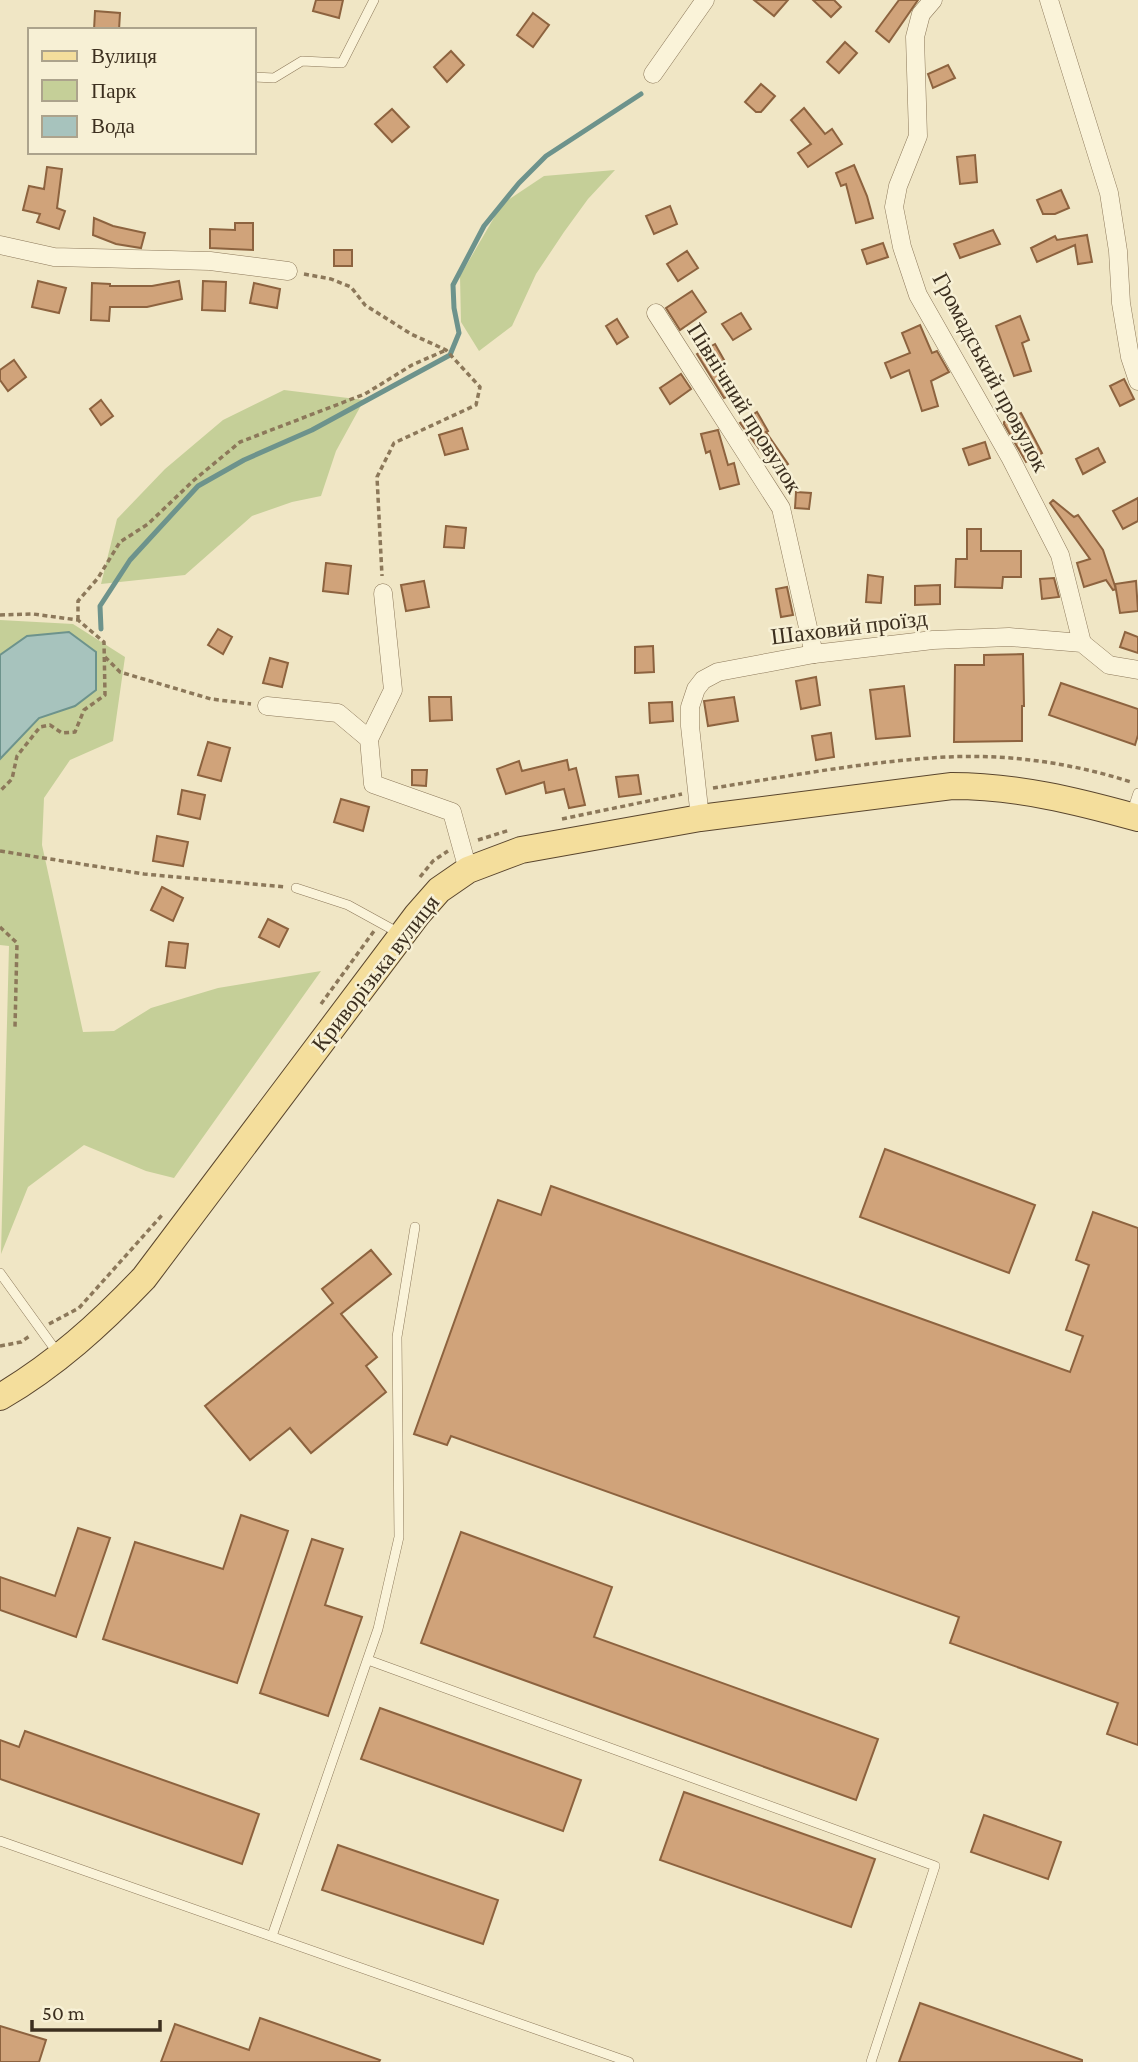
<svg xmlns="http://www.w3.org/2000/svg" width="1138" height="2062" viewBox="0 0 1138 2062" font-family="'Crimson Pro',serif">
<rect width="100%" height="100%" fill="#f0e6c5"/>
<g fill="#c5cf98">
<polygon points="615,170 588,199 564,232 536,274 512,326 479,351 461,322 460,276 502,204 544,176"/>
<polygon points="284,390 364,400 336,451 321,496 292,502 252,516 185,575 101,584 117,519 165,469 223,420"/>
<polygon points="0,620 73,624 125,657 113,741 70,760 44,798 42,845 83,1032 114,1031 151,1008 218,988 321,971 174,1178 146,1171 84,1145 28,1187 1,1254 9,946 0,945"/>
</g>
<polygon fill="#a7c3bd" stroke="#6d938c" stroke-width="2" points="69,632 96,652 96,690 75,706 39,718 0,759 0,655 27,636"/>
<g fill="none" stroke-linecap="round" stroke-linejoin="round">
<polyline stroke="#6d938c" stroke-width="5" points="101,629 100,606 130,560 198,486 244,460 312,430 450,355 459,333 454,308 453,285 484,226 519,183 546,156 641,94"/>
</g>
<g fill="#d0a37a" stroke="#8d633f" stroke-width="2">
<polygon points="316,0 343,0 339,18 313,11"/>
<polygon points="754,0 788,0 774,16"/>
<polygon points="813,0 834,0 841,7 831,17"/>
<polygon points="899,0 918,0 889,42 876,31"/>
<polygon points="95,11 120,13 119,30 94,30"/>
<polygon points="533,13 549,25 533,47 517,35"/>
<polygon points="845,42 857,53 839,73 827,62"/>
<polygon points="451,51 464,65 447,82 434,67"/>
<polygon points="948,65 955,78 933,88 928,74"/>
<polygon points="761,84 775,96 761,112 756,112 745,102"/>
<polygon points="804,108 825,134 832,129 842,144 808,167 798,153 811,144 791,120"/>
<polygon points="392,109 409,127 392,142 375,124"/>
<polygon points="975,155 977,182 960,184 957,157"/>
<polygon points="854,165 867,196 873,218 856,223 846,184 841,186 836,173"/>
<polygon points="47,167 62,169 57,208 65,211 59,229 37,222 40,214 23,210 29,186 44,189"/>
<polygon points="1061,190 1069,208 1055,214 1043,214 1037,200"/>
<polygon points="670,206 677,224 654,234 646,216"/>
<polygon points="94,218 113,226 145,233 141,248 116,244 93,235"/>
<polygon points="235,223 253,223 253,250 210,248 210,229 235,230"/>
<polygon points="993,230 1000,244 960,258 954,244"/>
<polygon points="1087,235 1092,262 1078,264 1075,245 1037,262 1031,248 1055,236 1057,240"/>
<polygon points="883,243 888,257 867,264 862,250"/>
<rect x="334" y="250" width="18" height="16"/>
<polygon points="687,251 698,268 678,281 667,264"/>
<polygon points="38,281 66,288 59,313 32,307"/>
<polygon points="179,281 182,299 147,307 110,307 109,321 91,320 92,283 110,284 110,286 152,286"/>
<polygon points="203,281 226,282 225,311 202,310"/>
<polygon points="254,283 280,289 277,308 250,303"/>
<polygon points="692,291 706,312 680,330 666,308"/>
<polygon points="741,313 751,329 733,340 722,324"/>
<polygon points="1020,316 1029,340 1022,343 1031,371 1014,376 996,326"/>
<polygon points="617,319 628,337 617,344 606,326"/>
<polygon points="920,325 932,353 937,351 949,372 931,381 938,406 922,411 909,370 891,378 885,363 910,353 902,333"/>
<polygon points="715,344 724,360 719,363 735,393 724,398 697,354"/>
<polygon points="14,360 26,377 8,391 0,380 0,370"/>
<polygon points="681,374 691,389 670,404 660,388"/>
<polygon points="1124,379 1134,399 1120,406 1110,386"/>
<polygon points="101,400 113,416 101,425 90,409"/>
<polygon points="757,412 768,431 766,432 788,464 776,472 740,423"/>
<polygon points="1021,413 1042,453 1026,462 1004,424 1004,422"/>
<polygon points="462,428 468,449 445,455 439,435"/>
<polygon points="718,430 728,465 734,463 739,484 720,489 710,451 706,453 701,434"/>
<polygon points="985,442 990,458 969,465 963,449"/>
<polygon points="1098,448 1105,462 1083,474 1076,459"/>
<polygon points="796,492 811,493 809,509 795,508"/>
<polygon points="1138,498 1138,521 1123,529 1113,511"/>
<polygon points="1053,500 1074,517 1078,515 1103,550 1116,589 1113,590 1106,580 1084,587 1077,563 1090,559 1050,503"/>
<polygon points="446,526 466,528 464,548 444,547"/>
<polygon points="967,529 981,529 981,551 1021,551 1021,577 1003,577 1002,588 955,587 956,559 967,559"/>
<polygon points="326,563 351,566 348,594 323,591"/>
<polygon points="868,575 883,577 881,603 866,602"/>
<polygon points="1054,578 1059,597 1042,599 1040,579"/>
<polygon points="424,581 429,607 406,611 401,585"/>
<polygon points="1136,581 1138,611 1120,613 1115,584"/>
<polygon points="940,585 940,604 915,605 915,586"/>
<polygon points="787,587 793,615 781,617 776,589"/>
<polygon points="218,629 232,637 223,654 208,645"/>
<polygon points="1125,632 1138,637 1138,653 1120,647"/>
<polygon points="653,646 654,672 635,673 635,647"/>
<polygon points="1023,654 1024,706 1022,706 1022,741 954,742 955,665 984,665 984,655"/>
<polygon points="270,658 288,663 282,687 263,683"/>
<polygon points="816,677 820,705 801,709 796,681"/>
<polygon points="1061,683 1138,709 1138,735 1135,745 1049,715"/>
<polygon points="904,686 910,736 876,739 870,690"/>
<polygon points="429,697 451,697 452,720 430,721"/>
<polygon points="734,697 738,721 708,726 704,701"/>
<polygon points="672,702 673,721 650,723 649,703"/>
<polygon points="831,733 834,757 816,760 812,736"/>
<polygon points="208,742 230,748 221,781 198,775"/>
<polygon points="567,760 569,770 576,768 585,805 569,808 564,789 546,793 544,782 506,794 497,769 519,761 522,771"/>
<polygon points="412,770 427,770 426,786 412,785"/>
<polygon points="638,775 641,794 619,797 616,777"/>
<polygon points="182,790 205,795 200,819 178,814"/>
<polygon points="341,799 369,807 363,831 334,822"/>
<polygon points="157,836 188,842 183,866 153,861"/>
<polygon points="162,887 183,898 173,921 151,910"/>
<polygon points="268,919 288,929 279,947 259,937"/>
<polygon points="169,942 188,944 185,968 166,966"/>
<polygon points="885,1149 1035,1205 1009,1273 860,1217"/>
<polygon points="551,1186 1070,1372 1083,1336 1066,1330 1089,1265 1076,1260 1093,1212 1138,1228 1138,1745 1107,1734 1118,1703 950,1643 959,1617 451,1436 447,1445 414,1434 498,1200 541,1215"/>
<polygon points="371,1250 391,1274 341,1314 377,1357 366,1366 386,1392 311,1453 290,1428 250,1460 205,1406 333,1303 322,1289"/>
<polygon points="241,1515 288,1531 237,1683 103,1639 135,1542 223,1569"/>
<polygon points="78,1528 110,1538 76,1637 0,1610 0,1577 55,1596"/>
<polygon points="461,1532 612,1587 594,1637 878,1739 856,1800 421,1643"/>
<polygon points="312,1539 343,1549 325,1605 362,1617 328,1716 260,1693"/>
<polygon points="380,1708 581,1780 563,1831 361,1759"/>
<polygon points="25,1731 259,1814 242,1864 0,1779 0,1740 19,1747"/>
<polygon points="684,1792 875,1859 851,1927 660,1860"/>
<polygon points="984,1815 1061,1842 1048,1879 971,1852"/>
<polygon points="338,1845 498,1900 483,1944 322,1890"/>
<polygon points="920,2003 1082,2060 1082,2062 899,2062"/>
<polygon points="260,2018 380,2060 379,2062 161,2062 175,2024 249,2050"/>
<polygon points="0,2026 46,2040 39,2062 0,2062"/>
</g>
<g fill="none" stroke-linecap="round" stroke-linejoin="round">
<defs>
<g id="lane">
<polyline points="254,77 274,78 302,61 342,63 374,0"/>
<polyline points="1131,814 1138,793"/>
<polyline points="296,888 348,905 399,933"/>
<polyline points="0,1273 57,1352"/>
<polyline points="368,1660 935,1866 871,2062"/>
<polyline points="0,1841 629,2062"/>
<polyline points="272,1936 378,1629 399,1537 397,1337 415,1227"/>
</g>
<g id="street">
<polyline points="933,0 921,14 915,37 918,136 898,186 894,207 902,247 918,295 1010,457 1060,555 1082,643"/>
<polyline points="1049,0 1109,193 1118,251 1121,303 1130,357 1138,381"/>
<polyline points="653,74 705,0"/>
<polyline points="0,245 54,257 210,261 288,271"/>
<polyline points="656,313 781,508 814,654"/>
<polyline points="267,706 338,713 369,739 373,784 452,812 468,870"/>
<polyline points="369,739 393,690 383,593"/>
<polyline points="700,818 690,726 690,707 696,689 703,680 718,672 814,654 933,640 1009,637 1082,643 1109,665 1138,670"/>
</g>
<path id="primary" d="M0,1397C55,1365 100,1324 144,1278L417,915L439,890L468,870L521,850L700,818L952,786C1016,786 1077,801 1138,818"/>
</defs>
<use href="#lane" stroke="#8c785a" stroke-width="10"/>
<use href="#street" stroke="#8c785a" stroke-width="19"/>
<use href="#primary" stroke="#5a462e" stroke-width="28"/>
<g stroke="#8c785a" stroke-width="3.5" stroke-dasharray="5 3.5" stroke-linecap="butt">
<polyline points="304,274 331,279 351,287 365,305 411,334 446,350 480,387 476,405 394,443 377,477 382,576"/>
<polyline points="0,615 33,614 78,620 104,642 105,695 84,710 75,732 62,733 50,725 40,727 17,756 12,779 0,791"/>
<polyline points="78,620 78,601 98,578 120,542 148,524 193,481 240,442 365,394 412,365 446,350"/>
<polyline points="105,657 120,672 211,699 251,704"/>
<path d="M713,788C790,776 869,761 947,757C1009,754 1072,763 1131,782"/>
<polyline points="562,819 682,794"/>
<polyline points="478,840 510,830"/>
<polyline points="0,851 144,874 286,887"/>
<polyline points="420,877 433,861 448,851"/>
<polyline points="0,927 17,943 15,1027"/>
<polyline points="321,1004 374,931"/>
<polyline points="49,1324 79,1308 163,1214"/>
<polyline points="0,1346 21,1342 31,1335"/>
</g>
<use href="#lane" stroke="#faf3d9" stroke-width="9"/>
<use href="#street" stroke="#faf3d9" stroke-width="18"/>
<use href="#primary" stroke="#f4de9c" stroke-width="26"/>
</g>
<g text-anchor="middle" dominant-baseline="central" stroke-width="5" stroke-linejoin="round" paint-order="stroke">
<g font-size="23" fill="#3c2f1f" stroke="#f7f0d5">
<text transform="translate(991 372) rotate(62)">Громадський провулок</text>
<text transform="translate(745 408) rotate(58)">Північний провулок</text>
<text transform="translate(849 627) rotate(-7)">Шаховий проїзд</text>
<text transform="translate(375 973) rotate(-52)">Криворізька вулиця</text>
</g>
</g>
<rect x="28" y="28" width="228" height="126" fill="#f7f0d5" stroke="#aca38c" stroke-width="2"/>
<rect x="42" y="51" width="35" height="10" fill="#f4de9c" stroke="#aca38c" stroke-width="2"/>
<text x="91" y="63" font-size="21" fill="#3c2f1f">Вулиця</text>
<rect x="42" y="80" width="35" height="21" fill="#c5cf98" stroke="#aca38c" stroke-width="2"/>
<text x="91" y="98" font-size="21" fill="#3c2f1f">Парк</text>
<rect x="42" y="116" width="35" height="21" fill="#a7c3bd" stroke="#aca38c" stroke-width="2"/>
<text x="91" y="133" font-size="21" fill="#3c2f1f">Вода</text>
<path d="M32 2020v10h128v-10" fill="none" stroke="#3c2f1f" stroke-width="3.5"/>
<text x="42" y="2020" font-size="21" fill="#3c2f1f" stroke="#f7f0d5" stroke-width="5" paint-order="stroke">50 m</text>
</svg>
